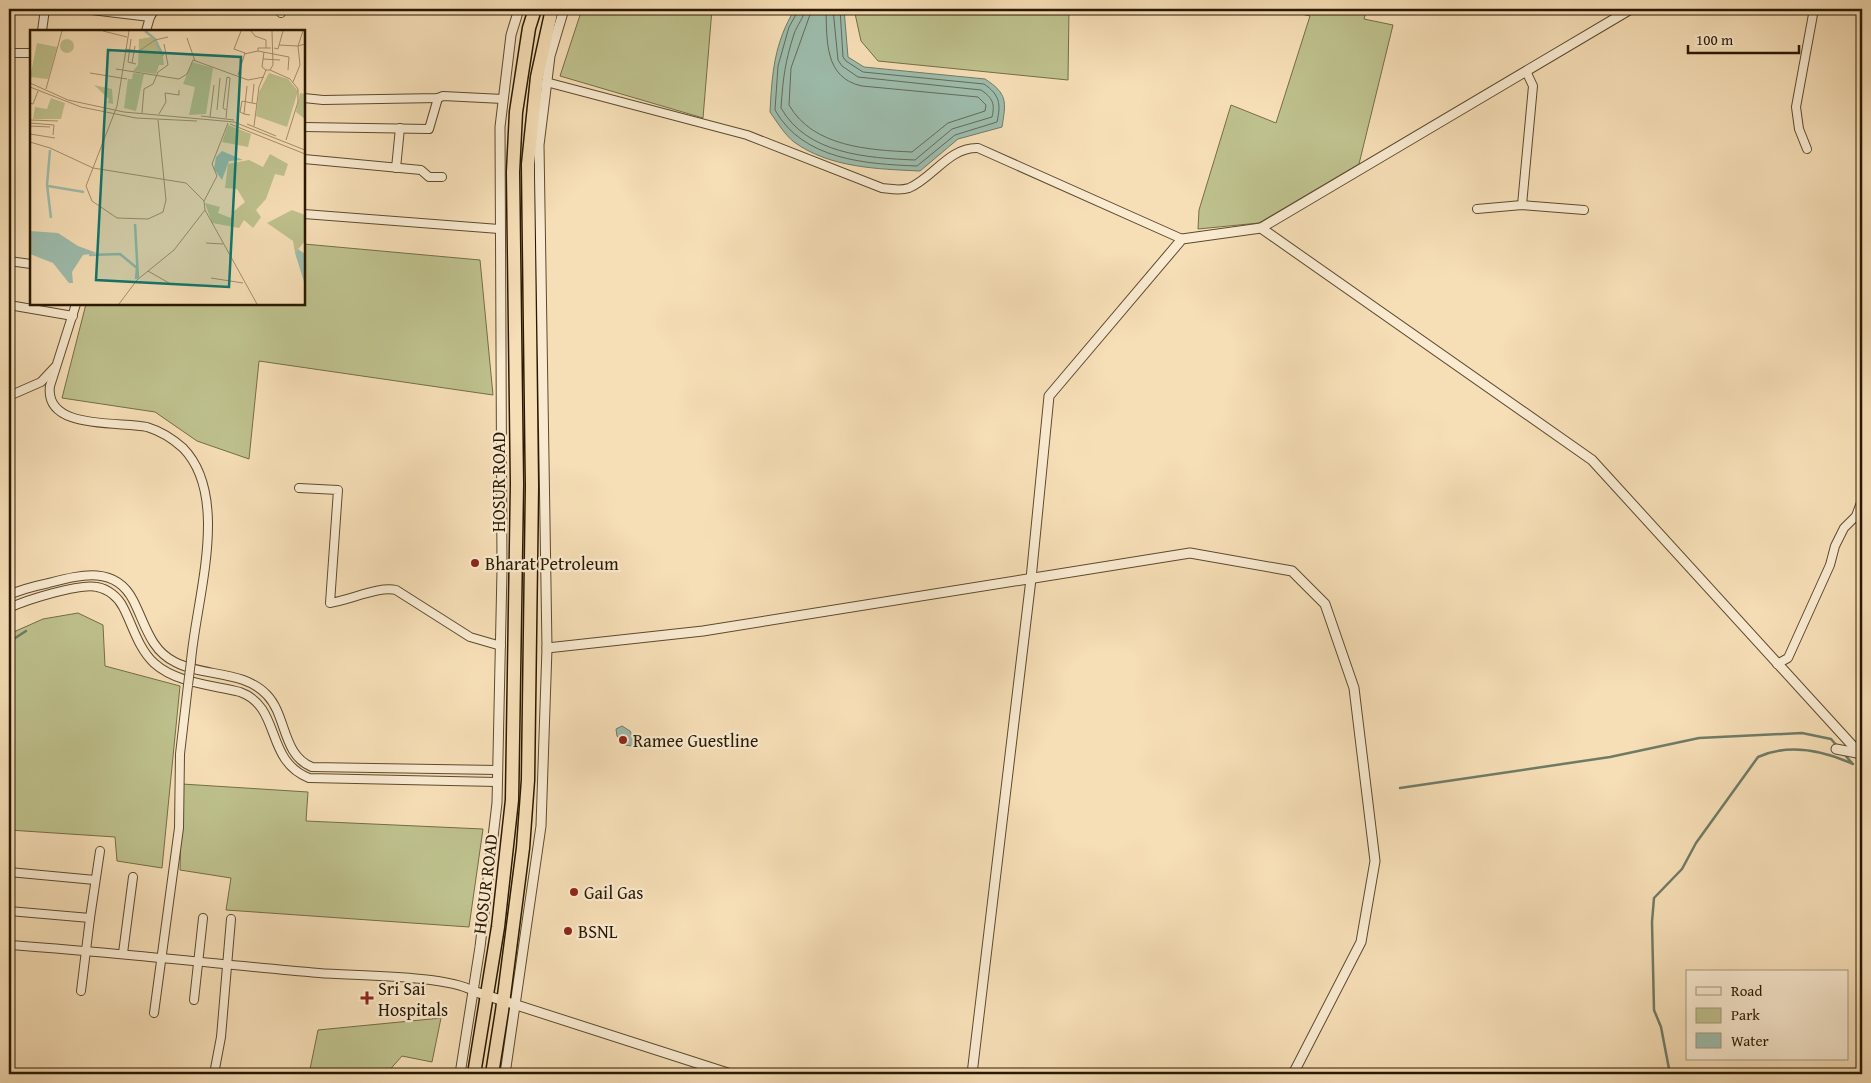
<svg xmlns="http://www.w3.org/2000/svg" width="1871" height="1083" viewBox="0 0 1871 1083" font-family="'Gentium Book Plus',serif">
<rect width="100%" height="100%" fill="#f6deb6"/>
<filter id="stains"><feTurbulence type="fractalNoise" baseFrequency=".004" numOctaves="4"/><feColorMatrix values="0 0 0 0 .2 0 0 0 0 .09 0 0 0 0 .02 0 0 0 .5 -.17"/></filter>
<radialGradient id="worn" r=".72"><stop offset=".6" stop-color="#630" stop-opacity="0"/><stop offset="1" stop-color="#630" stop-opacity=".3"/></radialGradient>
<g fill="#bec18d" stroke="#746d46">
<polygon points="582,9 712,9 703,118 560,76"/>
<polygon points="854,9 1069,9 1068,80 878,61 861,41"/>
<polygon points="1280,9 1367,9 1364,19 1393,25 1359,164 1259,223 1198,229 1199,210 1231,105 1276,123 1310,16"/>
<polygon points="304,244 480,260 493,395 259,361 249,459 197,441 155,412 62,398 86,304 304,304"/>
<polygon points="78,613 103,625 105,666 180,686 162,868 117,861 115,837 9,830 9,634 43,619"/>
<polygon points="182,784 308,792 306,821 483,829 469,927 226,910 231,878 180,870"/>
<polygon points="441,1018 432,1062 402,1056 386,1074 309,1074 318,1030"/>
</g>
<g fill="#9dbcac" stroke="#6f7b67">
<path d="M795,9H844L848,57L864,67L985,79C1008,94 1006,102 1002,127L958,139L920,171C878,169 830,168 794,142C785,135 777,122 770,112C772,74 774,43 795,9Z"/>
<polygon points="622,726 630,731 635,742 632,746 625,745 617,736 616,729"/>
</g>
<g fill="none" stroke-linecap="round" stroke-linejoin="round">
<g stroke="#646a56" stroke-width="1">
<path d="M799,9L789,27L778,66L775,110C803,160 866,164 917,166L955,135L997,122C1001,104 1000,95 984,84L863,72L846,61L843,57L840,9"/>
<path d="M805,9C804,18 797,25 794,34C785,62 783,78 781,108C807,154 867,158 915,160L952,129L992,117C995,104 993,98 981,90L858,77L842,66L838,60L833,9"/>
<path d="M812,9L791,68L789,105C813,147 869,150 912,152L948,123L985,111L986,105L978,97L862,86C824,78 827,40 826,9"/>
</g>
<g stroke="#6f7b67" stroke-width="2.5">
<polyline points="9,642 26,631"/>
<polyline points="1400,788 1610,757 1699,738 1802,733 1831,739 1838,747"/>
<path d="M1670,1074L1661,1027L1654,1010L1652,922L1654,898L1682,869L1696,843L1758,757C1789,743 1824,751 1853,764L1843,753"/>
</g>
<defs>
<g id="minor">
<polyline points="83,9 150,17"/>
<polyline points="281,13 282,9"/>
<polyline points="42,31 45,9"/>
<polyline points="146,31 150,17 155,9"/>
<polyline points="14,53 31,53"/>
<path d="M546,82L747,135L882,188C891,189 900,191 909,188C933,178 949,147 978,148L1182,239"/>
<polyline points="304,98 323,100 438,98 443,96 503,99"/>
<polyline points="304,127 429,129 438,98"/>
<polyline points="1807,149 1799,129 1796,107 1814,9"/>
<polyline points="304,159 421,170 429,177 442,177"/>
<polyline points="396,168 400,128"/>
<polyline points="1522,205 1533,86 1526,71"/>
<polyline points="1477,209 1522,205 1584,210"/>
<polyline points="304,214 499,229"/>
<polyline points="9,261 31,264"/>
<path d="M76,304L50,386C44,431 122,421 147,427C160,431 173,439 183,448C231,497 196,599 191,661"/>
<polyline points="9,305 73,316"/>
<polyline points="9,396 41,382 55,367"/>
<path d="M299,488L338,490L330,603C350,600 379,586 396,590L470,637L501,646"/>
<path d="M9,595C22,589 35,586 49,583C80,575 115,565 133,600C145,623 150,650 175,662C203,677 244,670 267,695C287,716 282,755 312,767L498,770"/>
<path d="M9,608C26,600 80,583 97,587C108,589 118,597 123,607C133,626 138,648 154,663C176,683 212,685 240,692C282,707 264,760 309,778L497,782"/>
<polyline points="1777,664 1788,658 1830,565 1835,546 1844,528 1856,516 1862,500"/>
<polyline points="9,872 95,880"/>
<polyline points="9,911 90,918 100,851"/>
<path d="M9,945C112,952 216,964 319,973C354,976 447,975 473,991"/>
<polyline points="123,953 133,877"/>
<polyline points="81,991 90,918"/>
<polyline points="194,1000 203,918"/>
<polyline points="154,1013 179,828 180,754 188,685"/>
<polyline points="214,1074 221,1037 231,919"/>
</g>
<g id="tertiary">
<polyline points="1261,228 1631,9"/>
<polyline points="547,648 703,631 1190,553 1292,571 1325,604 1354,688 1375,861 1361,942 1293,1074"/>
<polyline points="1836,749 1857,753"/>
<polyline points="473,991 731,1074"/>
<polyline points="460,1074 480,947 497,803 502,570 500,127 511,35 519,9"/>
<polyline points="505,1074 541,826 547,648 539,145 550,56 564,9"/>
<polyline points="972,1074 1031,579 1049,396 1182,239 1261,228 1592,460 1862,756"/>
</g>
<g id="trunk">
<polyline points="474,1074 498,927 512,800 517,484 513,172 516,112 529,28 535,9"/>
<polyline points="492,1074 502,1011 523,848 528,780 532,486 528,164 537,77 552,9"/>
</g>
</defs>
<use href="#minor" stroke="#5d4a2e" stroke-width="10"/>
<use href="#tertiary" stroke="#5d4a2e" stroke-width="11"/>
<use href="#trunk" stroke="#2a1900" stroke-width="15"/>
<use href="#minor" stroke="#f9ead0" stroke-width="8"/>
<use href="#tertiary" stroke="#f9ead0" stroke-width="9"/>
<use href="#trunk" stroke="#f6deb6" stroke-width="12"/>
<defs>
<polyline id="minor-bridge" points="188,685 191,661"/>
</defs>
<use href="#minor-bridge" stroke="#5d4a2e" stroke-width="10" stroke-linecap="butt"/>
<use href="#minor-bridge" stroke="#f9ead0" stroke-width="8"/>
</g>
<g fill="#8f2418" stroke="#f9ead0" stroke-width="2">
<circle cx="475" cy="563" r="5"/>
<circle cx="623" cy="740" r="5"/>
<circle cx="574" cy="892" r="5"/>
<circle cx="568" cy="931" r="5"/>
<path d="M364.5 990.5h5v5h5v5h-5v5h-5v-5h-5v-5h5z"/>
</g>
<g text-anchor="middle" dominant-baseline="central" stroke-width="4.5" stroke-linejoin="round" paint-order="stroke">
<g font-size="18" fill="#2a1900" stroke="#f9ead0">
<text transform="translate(498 482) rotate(-90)">HOSUR ROAD</text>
<text transform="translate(485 884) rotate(-83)">HOSUR ROAD</text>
</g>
<g font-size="18" fill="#2a1900" stroke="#f9ead0" text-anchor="start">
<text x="485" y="563">Bharat Petroleum</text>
<text x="633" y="740">Ramee Guestline</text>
<text x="584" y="892">Gail Gas</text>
<text x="578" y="931">BSNL</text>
<text x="378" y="988">Sri Sai<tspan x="378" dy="21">Hospitals</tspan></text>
</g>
</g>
<g transform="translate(30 30)">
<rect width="275" height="275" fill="#f6deb6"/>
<path d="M122,7L132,20L134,35H129L126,44L103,41L108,35L109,9ZM30 16a7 7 0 1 1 14 0a7 7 0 1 1-14 0ZM7,13L27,17L18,49L0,47ZM162,32L183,38L176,84L159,85L165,57L153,54ZM103,43L114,44L106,81L94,78L98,49H102ZM239,43L258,49L268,61L257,97L226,86L229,62ZM64,55L82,59L83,74L78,73L79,69ZM270,63L275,64V89L266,82ZM21,68L35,73L31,89H3L5,77L17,79ZM198,95L221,104L218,117L192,112ZM240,124L258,134L254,146L245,144L236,169L226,180L231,187L223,198L214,190L209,198L182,193L175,173L190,177L188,183L201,188L203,182L215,172L207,159L195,158L198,134L219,130L233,137ZM262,180L275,185V211L265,223L263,211L237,193Z" fill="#bec18d"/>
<path d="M192,121L213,130L199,131L192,150L184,139L186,127ZM0,201L28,203L48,216L67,223L53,225L42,242L43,253H39L23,233L0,224ZM268,219L275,224V255L265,223Z" fill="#9dbcac"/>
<path fill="none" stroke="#9dbcac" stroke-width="2.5" d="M115,1L125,9L133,26M20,120L17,155L21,188M18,156L54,162M105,194L108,248M59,225L90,224L107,238L106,249"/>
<path fill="none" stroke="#a48f6d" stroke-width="1" d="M73,1L97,7M99,1L87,76L56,156L62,171L87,188L118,189L133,182L136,170L128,90M221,1L225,6L236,10V18M157,8L165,31M101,9L98,32L106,34M249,15L268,16L273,1M244,18L248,19L253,1M95,19L109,21L125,10L138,7M228,21L259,27L258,40M234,22L232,37L236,40M214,24L228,21V18H241M233,29L250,30M102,33L105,16M86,39L149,49L157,44L163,30L218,50L234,47M240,40L260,49L268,59V72L256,110M60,43L97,49M208,45L215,23L204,19L211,1M263,52L270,35L268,16L275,14M0,53L38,70L94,82L204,92L275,120M217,56L214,84L220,85M0,57L51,77L106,88L167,91M16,59L32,1M0,73L3,74L8,61M222,73L224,54M187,80L190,48M112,83L114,59L123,54L128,42L138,35L134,14M129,84L136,72L135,63L149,65V60M214,84L210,82L212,71L227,74M171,86L204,90M180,87L184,55M196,88L200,48L197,47L193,78L196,80M0,90L28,91M0,93L24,95L23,105M200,94L275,124M217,94L246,106M0,96L20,97M224,96L229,57L236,40H240L243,35L242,1M0,104L25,108M0,112L20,118L63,138L156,153L174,171L175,180L144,220L107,250L89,274M174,171L187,146L182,134L198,93M175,180L227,274M176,213L193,214M118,241L139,253M181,248L213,253"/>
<path fill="#0f766e" fill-opacity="0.15" stroke="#0f766e" stroke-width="2.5" d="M78,20L211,27L199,257L66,250Z"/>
<rect width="275" height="275" fill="none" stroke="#2a1900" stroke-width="2.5"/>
</g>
<rect width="1871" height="1083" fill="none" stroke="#f6deb6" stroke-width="30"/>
<rect x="10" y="10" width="1851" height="1063" fill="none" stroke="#2a1900" stroke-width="2.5"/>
<rect x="15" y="15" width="1841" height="1053" fill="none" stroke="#2a1900"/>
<rect x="1686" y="970" width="162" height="90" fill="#f9ead0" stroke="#a6967d"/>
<rect x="1696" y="987" width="25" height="8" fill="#f9ead0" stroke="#a6967d"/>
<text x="1731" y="996" font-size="15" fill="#2a1900">Road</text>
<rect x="1696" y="1008" width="25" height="15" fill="#bec18d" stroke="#a6967d"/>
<text x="1731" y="1020" font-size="15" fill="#2a1900">Park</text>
<rect x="1696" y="1033" width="25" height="15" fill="#9dbcac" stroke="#a6967d"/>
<text x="1731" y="1046" font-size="15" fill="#2a1900">Water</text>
<path d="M1688 45v8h111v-8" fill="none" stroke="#2a1900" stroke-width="2.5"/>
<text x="1696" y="45" font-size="15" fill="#2a1900" stroke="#f9ead0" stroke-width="4" paint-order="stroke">100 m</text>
<rect width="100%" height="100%" filter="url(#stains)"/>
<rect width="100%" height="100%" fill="url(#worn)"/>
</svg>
